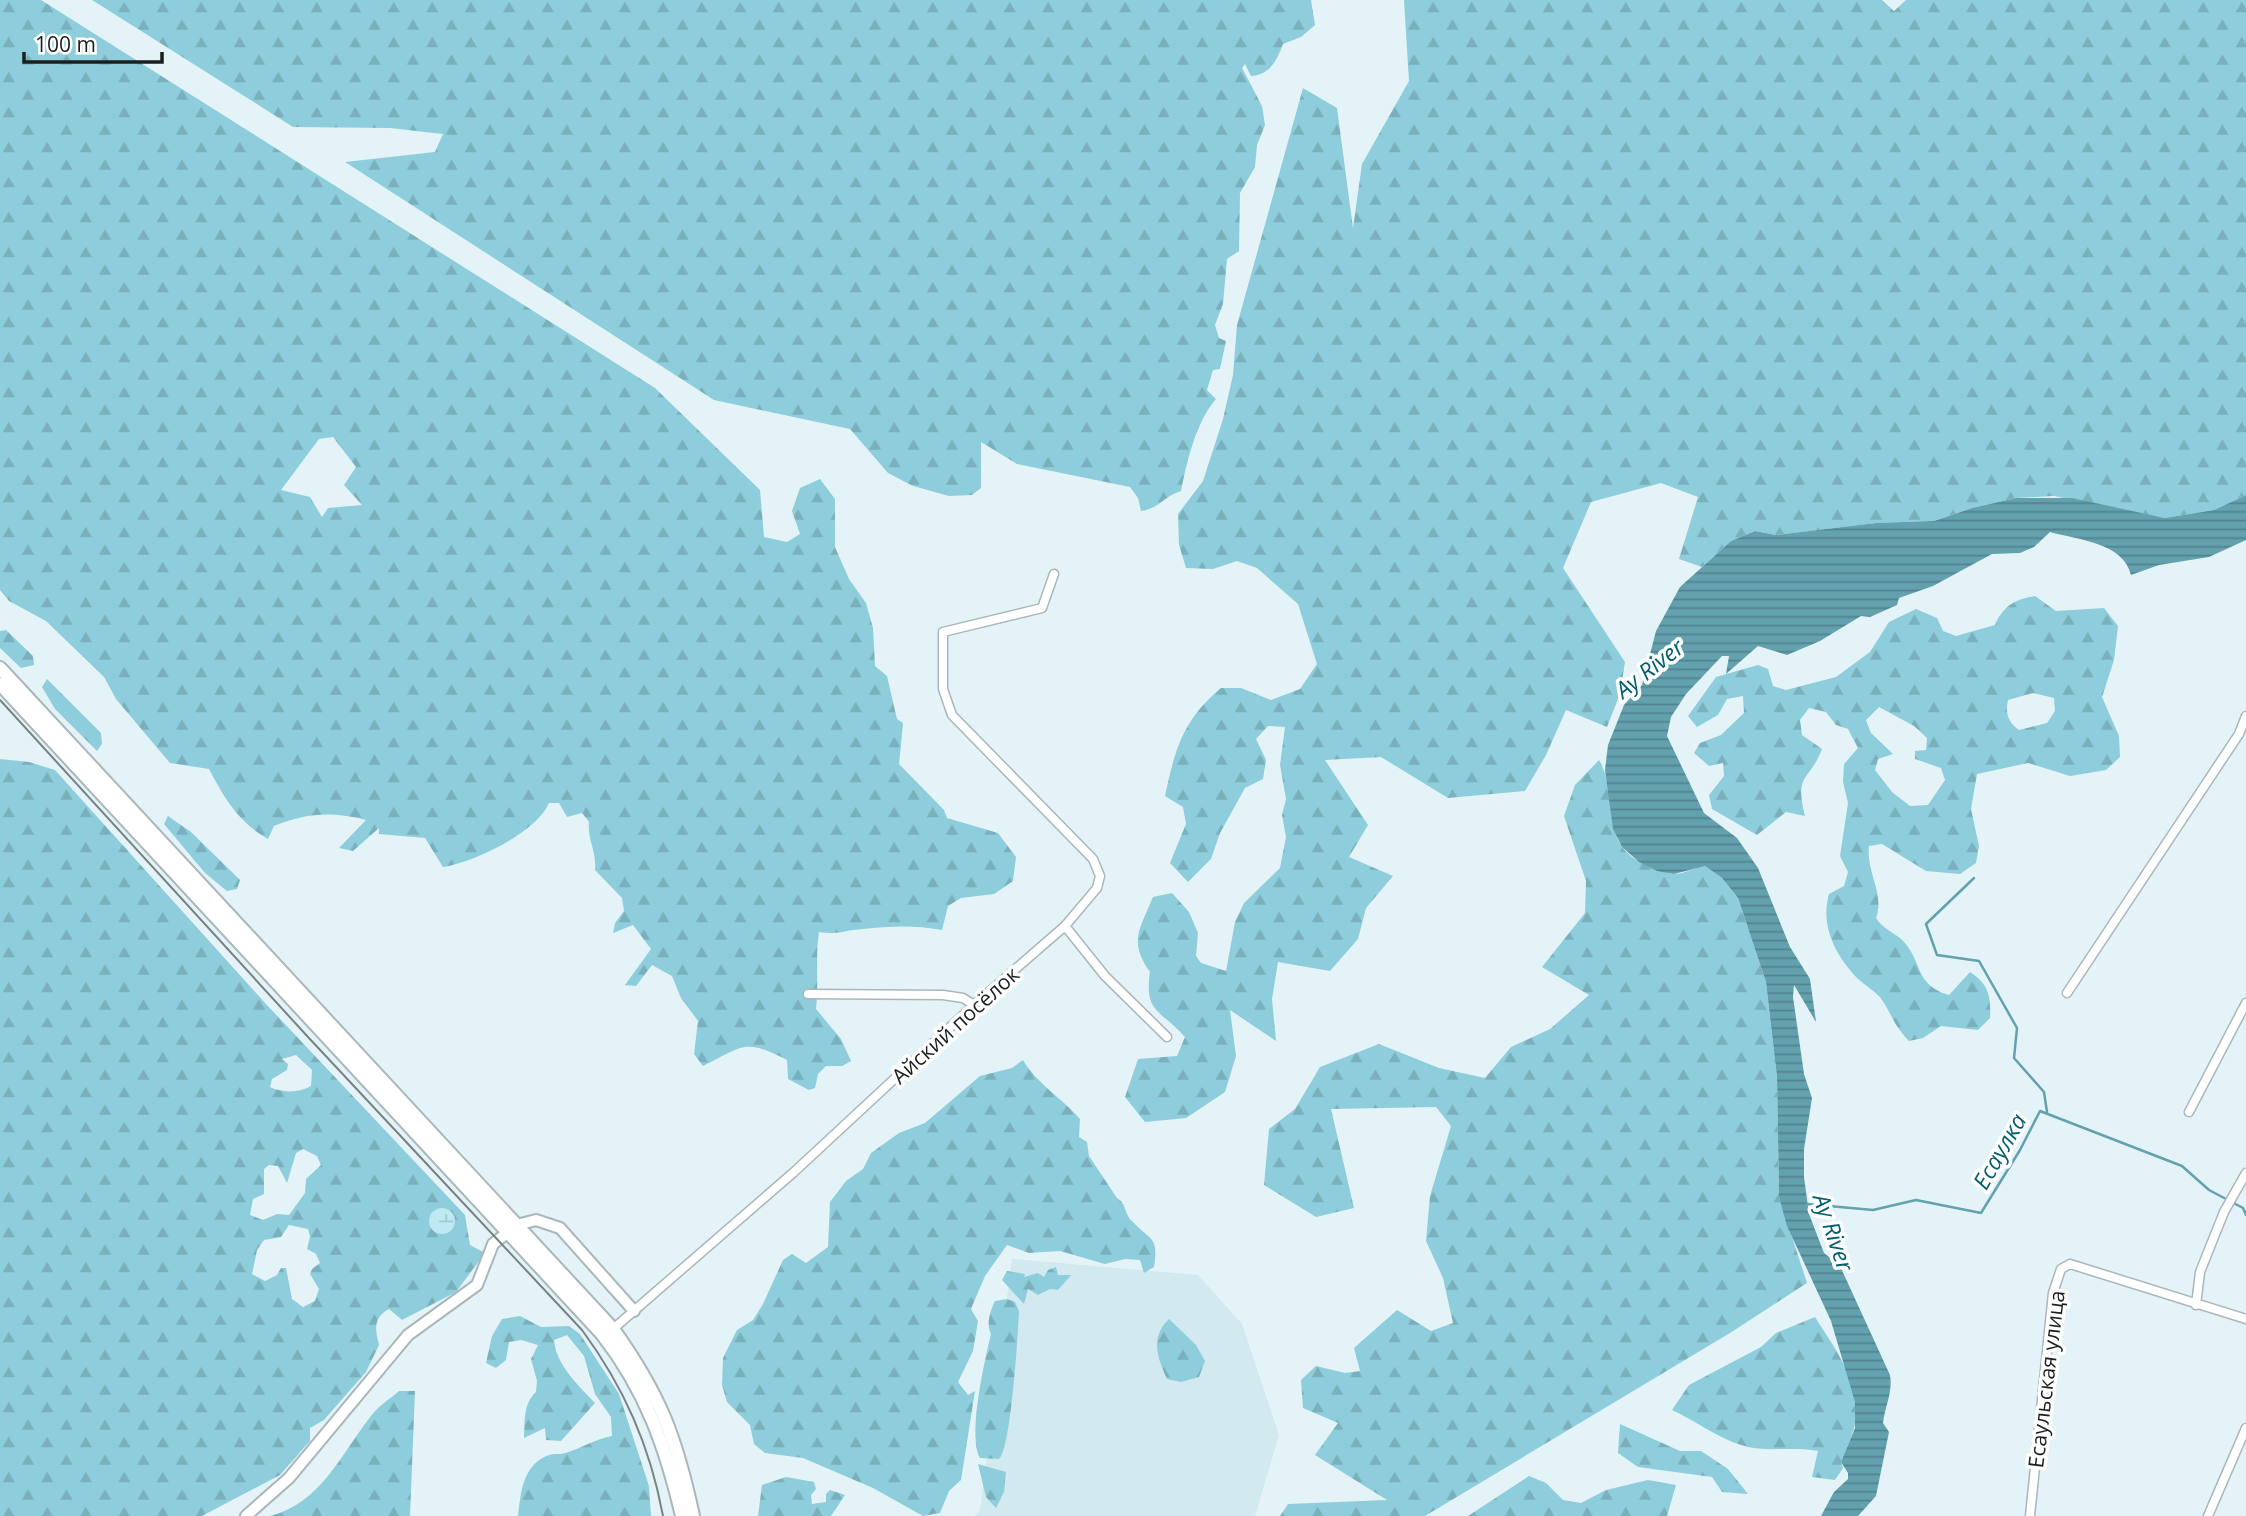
<svg xmlns="http://www.w3.org/2000/svg" width="2246" height="1516" viewBox="0 0 2246 1516" font-family="'Open Sans',sans-serif">
<defs>
<pattern id="forest-firs" width="22" height="20" patternUnits="userSpaceOnUse" patternTransform="scale(1.75)"><rect width="22" height="20" fill="#8ecddb"/><path d="M5 1l3.5 6h-7zM16 11l3.5 6h-7z" fill="#7ab0bc"/></pattern>
<pattern id="wetland-marsh" width="20" height="14" patternUnits="userSpaceOnUse" patternTransform="scale(1.75)"><rect width="20" height="14" fill="#bee8f2"/><path d="M1 5h8M5 5V1M11 12h8M15 12V8" fill="none" stroke="#a3c7cf"/></pattern>
<pattern id="water-rules" width="6" height="5" patternUnits="userSpaceOnUse" patternTransform="scale(1.75)"><rect width="6" height="5" fill="#63a1ae"/><path d="M0 2.5h6" fill="none" stroke="#51838d"/></pattern>
</defs>
<rect width="100%" height="100%" fill="#e4f3f7"/>
<polygon fill="#d1e9ef" points="1012,1259 1198,1275 1242,1324 1279,1435 1255,1516 975,1516 980,1510"/>
<g fill="url(#forest-firs)" fill-rule="evenodd">
<path d="M0,0H41L655,388L760,490L764,537L787,542L800,534L792,511L800,488L820,479L835,499V547L849,579L866,603L873,628L875,666L887,676L897,719L903,723L899,764L944,810L947,818L998,833L1016,857L1013,881L994,894L961,898L948,906L942,930C915,925 890,926 863,929C843,930 842,935 819,932C815,958 819,982 816,1009L841,1039L851,1061L842,1066H826L818,1074L815,1088L809,1090L788,1079L787,1060C744,1038 744,1046 703,1066L694,1054L698,1021L681,998L672,976L652,965L636,986L625,985L651,949L633,925L613,933L615,923L624,911L622,898L595,870C597,852 587,839 589,822L582,813L567,817L559,803H549C537,832 475,862 443,867L425,838L379,834V828L353,851L339,848L366,820C332,811 306,813 274,826L268,839C238,822 225,799 209,769L170,763L116,699L104,677L46,621L9,601L0,590ZM333,437L356,467L344,485L362,505L328,508L322,517L310,497L281,490L319,439Z"/>
<path d="M92,0H1311L1315,25L1301,37L1283,44C1277,60 1270,75 1251,76L1245,64L1242,68L1262,106L1265,125L1257,145L1255,167L1240,193L1239,251L1227,259L1223,304L1215,325L1219,338L1226,341L1220,369L1213,370L1207,390L1216,399C1196,422 1187,461 1181,491C1164,496 1159,509 1141,511L1138,498L1130,487L1017,464L981,442V488L972,495L949,496L913,486L888,473L850,429L714,400L345,162L435,152L443,134L390,128L293,127Z"/>
<path d="M1404,0H1882L1894,11L1906,0H2246V495L2214,510L2165,518L2054,496L2016,498L1972,508L1934,521L1876,523L1776,535L1755,531L1731,541L1702,567L1679,559L1698,497L1661,483L1591,502L1563,568L1625,662L1620,694L1607,727L1566,710L1546,755L1525,791L1448,798L1381,757L1325,760L1368,825L1349,857L1393,876L1366,908L1358,939L1330,971L1278,962L1272,999L1276,1041L1230,1010L1236,1056L1225,1092L1186,1118L1145,1122L1125,1097L1138,1059L1177,1056L1185,1037C1160,1009 1144,1013 1150,972C1128,941 1140,929 1153,897L1172,893L1189,912L1198,933L1196,956L1201,963L1226,971L1235,922L1244,903L1280,868L1286,837L1282,815L1286,799L1280,765L1285,727L1268,726L1256,739L1266,760L1263,779L1245,788L1220,833L1211,859L1188,882L1170,863L1186,824L1183,807L1165,796C1175,749 1183,720 1221,688H1241L1271,700L1300,689L1317,664L1298,604L1257,568L1237,561L1213,569L1186,568L1179,545L1178,514L1203,481L1223,419L1233,375L1237,325L1303,88L1337,108L1353,228L1362,164L1409,81Z"/>
<path d="M2035,596L2056,611L2104,608L2118,626L2114,660L2102,697L2119,736L2120,757L2106,770L2070,776L2028,763L1977,774L1971,809L1979,846L1976,863L1960,874L1926,871L1882,844L1869,846C1866,873 1885,893 1876,918C1883,929 1892,931 1901,939C1923,959 1913,985 1949,995L1970,972C1989,984 1991,997 1990,1018L1978,1030L1941,1026L1923,1038L1909,1041C1892,1023 1894,1018 1882,1000C1876,991 1865,986 1857,978C1835,955 1820,925 1829,894L1844,886L1848,872L1840,856L1848,803L1843,782L1844,764L1858,748L1848,729L1836,725L1826,712L1809,708L1800,720L1802,735L1822,749C1809,783 1794,772 1805,816L1786,812L1757,835L1712,809L1709,795L1724,776L1723,763L1709,766L1694,753L1700,743L1721,735L1744,713L1743,696L1727,699L1718,715L1697,727L1688,716L1716,677L1758,665L1768,669L1773,686L1786,690L1836,677L1870,652L1889,622L1916,609L1937,618L1943,631L1956,636L1995,625C2003,606 2015,599 2035,596ZM2033,693L2054,698L2055,711L2047,723L2019,730C2008,722 2005,713 2008,700ZM1879,707L1914,726L1927,738L1926,750L1915,751V759L1941,768L1945,780L1928,805L1910,806L1892,792L1875,770L1878,759L1893,754L1871,733L1866,720Z"/>
<polygon points="6,630 33,656 34,665 21,668 0,648 0,631"/>
<polygon points="47,679 101,733 102,744 97,751 55,709 42,687"/>
<path d="M0,759L29,762L55,770L266,1004L465,1215L470,1245L485,1253L456,1292L402,1320L389,1309C373,1318 375,1329 379,1345L366,1372L324,1420L310,1428V1441L280,1475L202,1516H0ZM296,1055L312,1070L311,1086C300,1093 282,1093 270,1087L272,1079L287,1070L288,1064L282,1059ZM303,1149L317,1156L321,1165L306,1179L305,1193L289,1215L277,1214L263,1220L250,1215L253,1199L264,1194V1169L269,1165L278,1166L287,1183L296,1153ZM289,1225L308,1229L310,1237L307,1249L316,1254L320,1263L312,1269L310,1274L319,1289L315,1301L303,1307L292,1299L286,1268H281L277,1275L265,1281L252,1274L257,1250L264,1240L281,1237Z"/>
<path d="M1599,760C1621,798 1595,848 1652,867C1658,869 1666,873 1673,874C1682,875 1695,867 1705,866L1722,878L1738,898L1766,982L1777,1077L1779,1197L1807,1283L1730,1333L1425,1516H1280L1288,1504L1387,1500L1315,1455L1338,1423L1303,1408L1301,1380L1316,1366L1345,1373L1360,1371L1354,1348L1397,1310L1431,1331L1453,1323L1443,1278L1426,1241L1430,1196L1451,1126L1436,1107L1331,1109L1354,1208L1316,1217L1264,1185L1269,1129L1295,1109L1320,1067L1379,1044L1439,1068L1485,1078L1511,1047L1550,1029L1589,995L1542,967L1585,913L1586,881L1564,816L1575,785Z"/>
<polygon points="168,816 191,832 240,880 237,889 227,891 205,873 164,824"/>
<path d="M1023,1060C1037,1084 1062,1098 1080,1119L1079,1137L1087,1142L1089,1156L1117,1198C1127,1204 1124,1214 1132,1221C1150,1241 1159,1235 1154,1267L1144,1273L1140,1260L1125,1259L1105,1264L1060,1251L1029,1253L1007,1245L985,1276L971,1309L978,1321L973,1351L958,1382L968,1395L975,1391L961,1480L949,1491L940,1513L923,1516L873,1488L803,1458L765,1453L754,1444L750,1425L727,1402L722,1385L723,1358L737,1330L753,1320L763,1304L783,1260L792,1254L806,1263L828,1247L830,1202L846,1181L863,1169L871,1153L899,1133L925,1123L980,1076L1012,1068Z"/>
<polygon points="1056,1267 1058,1275 1071,1275 1058,1290 1050,1289 1038,1295 1028,1289 1024,1304 1002,1280 1007,1271 1025,1274 1024,1277 1038,1273 1044,1277 1048,1270"/>
<path d="M1007,1299L1015,1302L1019,1311C1018,1333 1011,1450 999,1459L980,1458C967,1437 985,1359 991,1334C986,1324 990,1311 995,1301Z"/>
<path d="M520,1316L541,1327L569,1326L580,1334L619,1394L649,1486L651,1516H518C521,1493 522,1465 549,1455C554,1453 560,1455 565,1453C582,1448 595,1439 612,1436L611,1417L595,1394L584,1356L567,1335L554,1340C556,1365 579,1386 595,1403L561,1441L546,1440L545,1428L524,1438C525,1421 523,1404 536,1392L537,1381L531,1359L538,1345L521,1340L509,1342L506,1360L496,1368L486,1363L492,1336L502,1319Z"/>
<path d="M1815,1317C1835,1349 1867,1390 1853,1431C1850,1441 1845,1452 1841,1462L1843,1468L1835,1480L1812,1477L1818,1451C1791,1446 1766,1453 1741,1445C1718,1438 1694,1420 1672,1410L1689,1385L1761,1347L1776,1333Z"/>
<path d="M1169,1319L1196,1345L1205,1361L1199,1377L1181,1382L1167,1379C1157,1357 1150,1337 1169,1319Z"/>
<path d="M399,1391H415L410,1516H270C321,1503 341,1454 371,1416C378,1406 390,1399 399,1391Z"/>
<polygon points="1620,1424 1680,1451 1701,1451 1728,1469 1748,1494 1722,1492 1712,1477 1638,1467 1618,1453"/>
<polygon points="978,1464 1006,1472 1004,1492 996,1508 986,1497"/>
<polygon points="1529,1476 1546,1483 1563,1500 1581,1503 1606,1490 1648,1480 1676,1485 1667,1516 1468,1516"/>
<polygon points="786,1477 814,1482 816,1489 811,1495 812,1504 826,1502 826,1494 830,1490 845,1495 831,1516 758,1516 762,1485"/>
</g>
<circle fill="url(#wetland-marsh)" cx="442" cy="1221" r="13"/>
<path fill="url(#water-rules)" d="M2246,495V540L2209,557L2159,565L2131,575C2123,542 2078,540 2050,532L2034,547L2020,553L1992,554L1933,586L1899,598L1897,605L1870,617L1861,616L1820,641L1787,655L1758,646L1726,674L1729,656H1722L1686,694L1671,717L1667,736L1704,813L1737,838L1758,868L1790,947L1810,979L1816,1022L1794,985L1793,997L1804,1074L1812,1098L1804,1149V1177L1809,1214L1824,1253L1840,1266L1890,1375C1893,1392 1885,1406 1883,1423L1889,1432L1876,1496L1858,1516H1821L1834,1492L1848,1479V1473L1841,1462L1855,1428V1402L1831,1321L1787,1226L1779,1197L1777,1077L1766,982L1738,898L1722,878L1705,866L1674,874L1657,871L1639,862L1622,847L1613,829L1605,770L1608,745L1624,705L1642,685L1656,631L1680,587L1731,541L1755,531L1776,535L1876,523L1934,521L1972,508L2016,498H2072L2165,518L2214,510Z"/>
<g fill="none" stroke-linecap="round" stroke-linejoin="round">
<g stroke="#63a1ae" stroke-width="2.5">
<polyline points="1974,878 1926,924 1937,955 1979,961 2017,1028 2014,1058 2044,1092 2047,1112"/>
<polyline points="1807,1204 1873,1210 1916,1200 1981,1213 2020,1150 2040,1111 2182,1166 2209,1190 2243,1208 2246,1215"/>
</g>
<defs>
<g id="street">
<polyline points="1065,926 1105,976 1167,1037"/>
<polyline points="2067,993 2239,734 2246,716"/>
<polyline points="808,994 943,995 963,998 974,1005"/>
<polyline points="2189,1112 2246,1003"/>
<polyline points="2196,1305 2200,1272 2224,1212 2246,1173"/>
<polyline points="613,1329 794,1172 974,1005 1065,926 1097,888 1100,876 1093,859 952,715 943,689 943,632 1042,608 1054,574"/>
<polyline points="2030,1516 2053,1293 2061,1269 2070,1264 2246,1319"/>
<polyline points="2208,1516 2246,1428"/>
</g>
<polyline id="secondary" points="246,1516 289,1478 408,1335 477,1285 493,1244 517,1225 536,1220 560,1228 634,1311"/>
<g id="primary">
<path d="M0,668L613,1329C660,1395 676,1437 693,1516"/>
<path d="M0,684L602,1334C646,1390 666,1448 682,1516"/>
</g>
</defs>
<use href="#street" stroke="#a9b7bb" stroke-width="11"/>
<use href="#secondary" stroke="#a9b7bb" stroke-width="14"/>
<use href="#primary" stroke="#a9b7bb" stroke-width="16"/>
<use href="#street" stroke="#fff" stroke-width="8"/>
<use href="#secondary" stroke="#fff" stroke-width="10"/>
<use href="#primary" stroke="#fff" stroke-width="12"/>
<path stroke="#788285" stroke-width="2" d="M0,700L308,1037L582,1330C624,1387 650,1446 663,1516"/>
</g>
<g text-anchor="middle" dominant-baseline="central" stroke-width="7" stroke-linejoin="round" paint-order="stroke">
<g font-size="21" fill="#1a1f20" stroke="#fff">
<text transform="translate(955 1025) rotate(-42)">Айский посёлок</text>
<text transform="translate(2046 1379) rotate(-83)">Есаульская улица</text>
</g>
<g font-size="23" font-style="italic" fill="#005e6d" stroke="#fff">
<text transform="translate(1649 668) rotate(-38)">Ay River</text>
<text transform="translate(1999 1151) rotate(-60)">Есаулка</text>
<text transform="translate(1834 1232) rotate(71)">Ay River</text>
</g>
</g>
<path d="M24 52v10h138v-10" fill="none" stroke="#1a1f20" stroke-width="3.5"/>
<text x="35" y="52" font-size="21" fill="#1a1f20" stroke="#ffffff" stroke-width="5" paint-order="stroke">100 m</text>
</svg>
